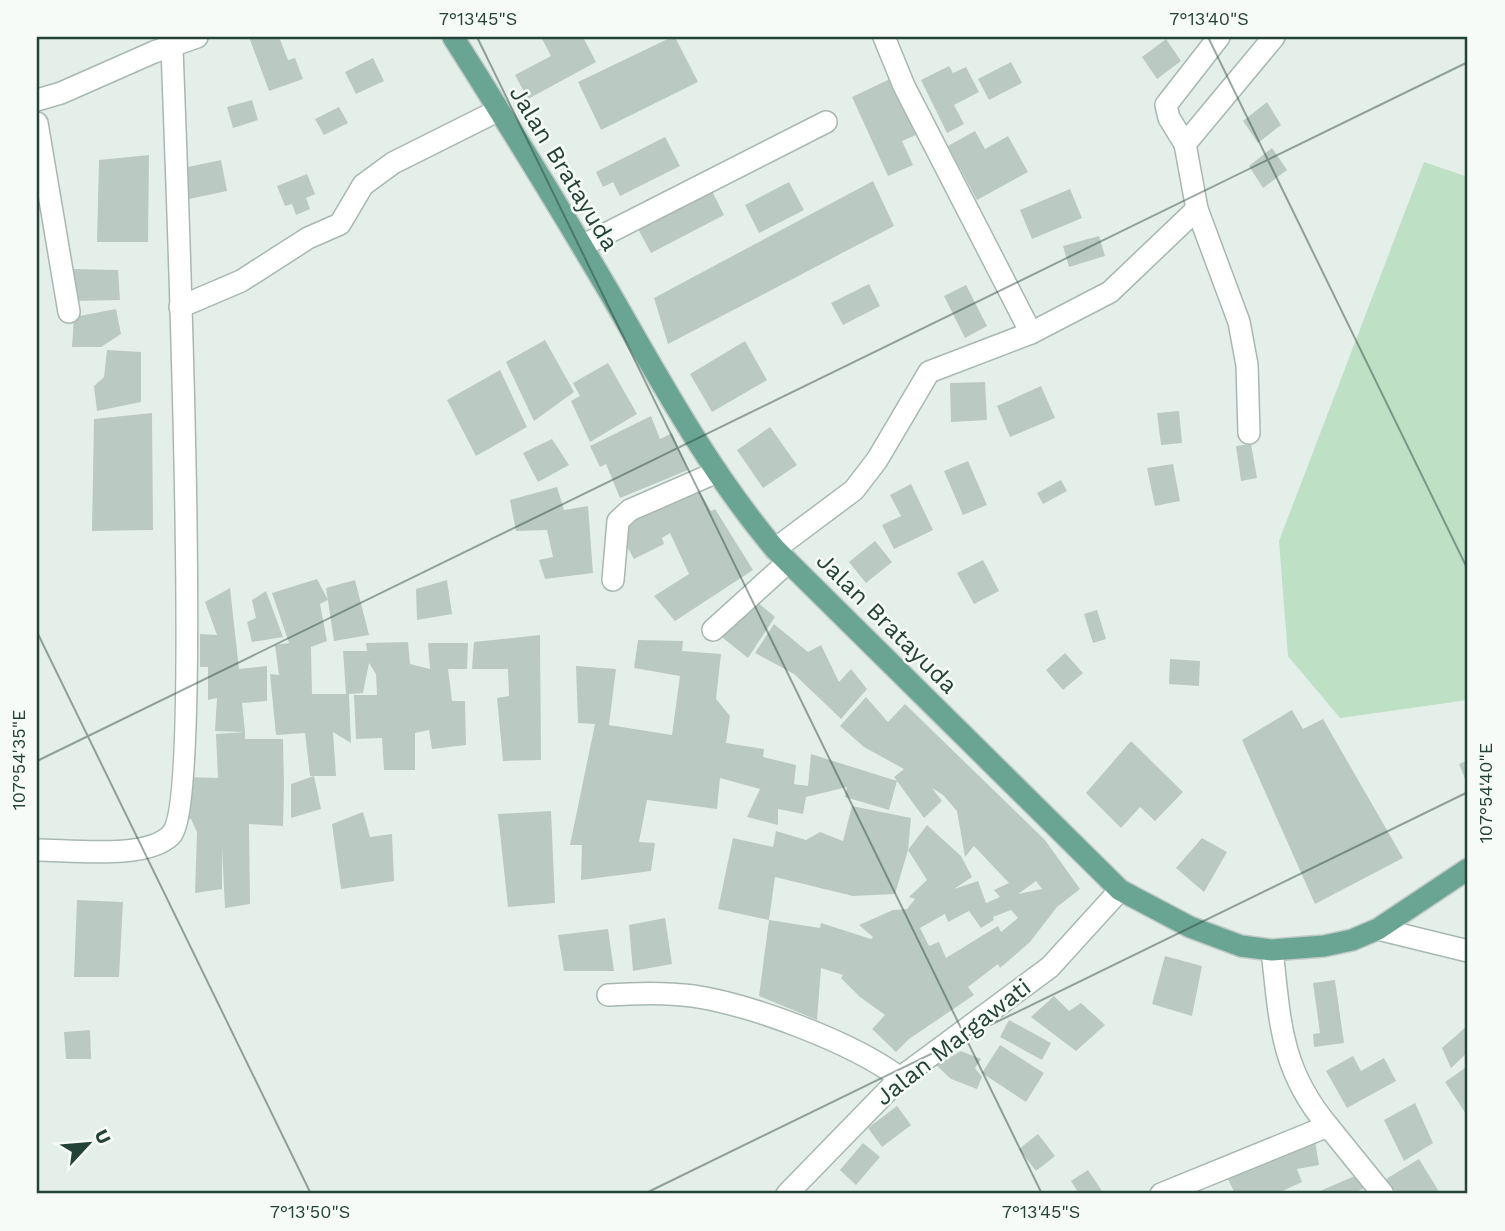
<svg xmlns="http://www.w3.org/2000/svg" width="1505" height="1231" viewBox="0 0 1505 1231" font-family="'Work Sans',sans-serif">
<rect width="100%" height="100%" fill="#e5efea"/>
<polygon fill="#bee0c5" points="1424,162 1468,177 1468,700 1340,718 1288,656 1279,541"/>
<g fill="#bacac3" fill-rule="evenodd">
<polygon points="249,37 279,37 288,60 295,58 303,79 269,91"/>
<polygon points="541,37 583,37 596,62 528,99 515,75 551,56"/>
<polygon points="672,37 675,37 698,82 601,130 578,82"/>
<polygon points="1166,39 1181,61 1157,79 1142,57"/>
<polygon points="373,58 384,81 356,94 345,72"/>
<polygon points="1011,62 1022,83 989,100 978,79"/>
<polygon points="949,66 953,73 966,67 979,92 954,105 964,124 947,133 921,80"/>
<polygon points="890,79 916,135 902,141 913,165 888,176 852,97"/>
<polygon points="252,100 258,120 233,128 227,107"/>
<polygon points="1267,102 1281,125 1258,143 1243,121"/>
<polygon points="339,107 348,123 324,135 315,119"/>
<polygon points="975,131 985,149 1008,136 1028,172 977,200 948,146"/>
<polygon points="665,137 680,166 620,196 613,182 603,187 596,172"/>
<polygon points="1272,148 1287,170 1263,188 1249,166"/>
<polygon points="149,155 148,242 97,242 99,160"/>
<polygon points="221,160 227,191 189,199 183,168"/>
<polygon points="307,174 315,194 306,198 310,209 296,215 292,204 285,206 277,186"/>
<polygon points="873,181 894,226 668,344 654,298"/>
<polygon points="789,182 804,210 759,233 745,205"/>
<polygon points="1070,189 1082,218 1032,239 1020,210"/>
<polygon points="712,191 724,215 651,253 638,229"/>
<polygon points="1099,236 1105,256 1069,267 1063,246"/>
<polygon points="73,269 118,270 120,300 73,301"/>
<polygon points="869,284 880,306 843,325 831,303"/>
<polygon points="966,285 987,326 965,338 944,296"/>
<polygon points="116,309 121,334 101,347 72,347 74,317"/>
<polygon points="545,340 574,392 534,421 506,362"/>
<polygon points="745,341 767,380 712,412 690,374"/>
<polygon points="107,350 141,352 141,402 97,411 94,386 104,377"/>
<polygon points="608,363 637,414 590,442 571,401 580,396 573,383"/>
<polygon points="500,370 527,427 476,456 447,400"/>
<polygon points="985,382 987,420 951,422 950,383"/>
<polygon points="1041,386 1055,418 1010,437 997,406"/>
<polygon points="1179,411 1182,443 1161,445 1157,413"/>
<polygon points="152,413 153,530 92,531 94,419"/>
<polygon points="651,416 660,439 672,433 688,470 620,498 606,464 600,467 590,446"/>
<polygon points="770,427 797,465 763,488 737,450"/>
<polygon points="552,439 569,465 538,482 523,453"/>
<polygon points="1251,444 1257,478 1241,481 1236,446"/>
<polygon points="968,461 987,505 963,515 944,471"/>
<polygon points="1173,464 1180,501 1155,506 1147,468"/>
<polygon points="1061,480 1067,491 1043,504 1037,493"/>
<polygon points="694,482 711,511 715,509 753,570 675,621 654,596 689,574 670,533 662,538 664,544 634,559 617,529"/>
<polygon points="911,484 933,530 894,549 882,525 901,516 890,495"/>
<polygon points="557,487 564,510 588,506 593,573 545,579 539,560 553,557 547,530 516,531 510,500"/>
<polygon points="875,541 892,562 866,583 849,562"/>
<polygon points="983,560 999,591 974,604 957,573"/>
<polygon points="317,579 328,600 320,604 327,641 311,647 312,694 346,694 343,651 367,651 366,643 408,642 410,664 430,669 428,643 468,643 467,669 448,669 452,701 465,701 466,745 432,749 429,730 415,733 415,770 384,770 382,738 356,739 354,695 377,695 376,674 369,663 363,693 349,694 351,743 333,732 336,776 314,776 321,809 291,818 291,784 314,776 310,776 305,733 276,735 270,674 279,675 275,645 289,643 272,593"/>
<polygon points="355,580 369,635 334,641 326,588"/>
<polygon points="447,580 452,614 417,620 416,589"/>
<polygon points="230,588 239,669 267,666 267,701 242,703 245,732 245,739 283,739 284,785 283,826 249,824 250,904 225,908 222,848 222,889 195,893 197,832 191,819 183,821 184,777 218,778 216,734 245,732 215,731 217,698 208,700 208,667 200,667 200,634 217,635 205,602"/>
<polygon points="266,591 283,637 252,642 247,622 256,618 252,600"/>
<polygon points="750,596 775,617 748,658 713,630"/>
<polygon points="1097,610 1106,639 1093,643 1084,614"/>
<polygon points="774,624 808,652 821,645 839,682 851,669 867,689 841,719 794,674 755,653"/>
<polygon points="540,635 541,760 503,761 497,698 509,696 508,669 472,669 474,642"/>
<polygon points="638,640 683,641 682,651 721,654 716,699 730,716 726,743 764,749 763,757 796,765 794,784 808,786 811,754 897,781 889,810 845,797 847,787 806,797 803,814 778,809 778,825 747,817 760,789 720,778 717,809 647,800 639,842 655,843 651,871 581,880 582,845 570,845 595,724 578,723 576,666 616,669 609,725 672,735 680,676 634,668"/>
<polygon points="1065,653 1083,673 1063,690 1046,670"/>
<polygon points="1170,659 1200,661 1199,686 1169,684"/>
<path d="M866,697L888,722L905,704L1045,840L1080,889L1057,907L1030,942L1000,968L998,964L968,987L974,995L909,1039L896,1052L872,1029L885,1015L860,997L841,978L843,975L821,968L817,1020L759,996L769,920L820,928L821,923L871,939L873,937L859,925L893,910L907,909L915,899L909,897L927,880L908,850L895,894L853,896L775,877L769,920L718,909L733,838L773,847L776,831L806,840L820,832L843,841L852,806L911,818L908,850L927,825L961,856L972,877L954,889L978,881L986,903L1000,897L994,890L1009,883L974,846L965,857L957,811L943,795L932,788L942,801L924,818L894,777L904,769L864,747L840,726ZM1036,881L1042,889L1018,894ZM1011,910L1018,918L1001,932L998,926L946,958L939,942L929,946L920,928L945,914L948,922L969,911L981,928L994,920L993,917Z"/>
<polygon points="1292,710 1303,729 1323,719 1403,858 1315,904 1242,740"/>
<polygon points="1131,741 1183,792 1155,821 1140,807 1121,828 1086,793"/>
<polygon points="1468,760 1468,786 1459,764"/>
<polygon points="551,811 555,903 508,907 498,814"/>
<polygon points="363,812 370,837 392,834 394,881 341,889 332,824"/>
<polygon points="1202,838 1227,852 1204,892 1176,868"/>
<polygon points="77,900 123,902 119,977 74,977"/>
<polygon points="665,918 672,964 633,971 629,925"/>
<polygon points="608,929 614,971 564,971 558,935"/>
<polygon points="1165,956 1202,966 1192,1016 1152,1004"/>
<polygon points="1335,980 1344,1043 1314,1047 1313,1034 1320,1033 1313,983"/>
<polygon points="1054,996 1069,1011 1081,1003 1105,1025 1076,1051 1031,1017"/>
<polygon points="1009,1020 1051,1043 1042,1060 1000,1037"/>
<polygon points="1467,1026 1468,1052 1451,1068 1442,1048"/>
<polygon points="90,1030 91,1059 66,1059 64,1032"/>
<polygon points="1000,1045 1044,1073 1026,1102 982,1073"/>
<polygon points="961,1051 981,1059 975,1068 982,1077 977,1089 951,1079 936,1065"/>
<polygon points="1353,1056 1361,1071 1384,1058 1396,1081 1347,1108 1326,1071"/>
<polygon points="1468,1066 1468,1117 1445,1082"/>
<polygon points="1415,1103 1433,1143 1404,1161 1384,1120"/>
<polygon points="897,1106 911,1125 882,1147 868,1128"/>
<polygon points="1038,1134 1055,1156 1036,1171 1019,1149"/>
<polygon points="1315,1141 1319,1165 1297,1169 1302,1182 1276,1194 1235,1194 1228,1179"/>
<polygon points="863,1143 880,1157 856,1185 840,1170"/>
<polygon points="1419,1159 1438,1190 1431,1194 1398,1194 1386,1179"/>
<polygon points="1088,1170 1104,1194 1079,1194 1071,1181"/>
<polygon points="1357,1175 1363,1189 1350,1194 1322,1194 1320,1191"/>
</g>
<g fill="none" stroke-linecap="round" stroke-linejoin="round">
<defs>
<g id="minor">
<polyline points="884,37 904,86 1031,333"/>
<polyline points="37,100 61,93 154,52 197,37"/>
<polyline points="37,123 69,312"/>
<polyline points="1185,144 1169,118 1166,105 1219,37"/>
<polyline points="1197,209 1185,144 1274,37"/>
<polyline points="582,246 826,122"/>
<polyline points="180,307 241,281 308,238 340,224 363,185 393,163 499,110"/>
<polyline points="775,549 854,490 877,460 929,372 1031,333 1110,292 1197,209 1239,322 1247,365 1249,433"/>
<polyline points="613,580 618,521 630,510 717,472"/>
<polyline points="713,630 788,562"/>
<path d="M37,850C70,850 147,860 171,835C204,801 175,141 172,47"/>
<polyline points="1378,929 1468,951"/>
<path d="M608,995C636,993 664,992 693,996C752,1005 852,1042 900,1078"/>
<polyline points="1328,1126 1383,1194"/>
<polyline points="787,1194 900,1078 1050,967 1120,890"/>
<path d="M1161,1194L1328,1126C1280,1069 1280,1020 1272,950"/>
</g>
<path id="major" d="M453,37C507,122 560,208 611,295C661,382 710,472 775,549L1120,890L1190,927L1241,946L1272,950L1324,946L1352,940L1378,929L1468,869"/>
</defs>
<use href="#minor" stroke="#a7b8b1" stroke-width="24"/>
<use href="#major" stroke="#c2cac7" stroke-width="24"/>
<use href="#minor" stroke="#fff" stroke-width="21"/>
<use href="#major" stroke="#69a592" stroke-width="21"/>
</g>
<path fill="none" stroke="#244238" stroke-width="2" stroke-opacity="0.45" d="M477,37L1042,1194M1208,37L1468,570M37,632L311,1194M37,761L1468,62M644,1194L1468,792"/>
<g text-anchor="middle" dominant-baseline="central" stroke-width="5" stroke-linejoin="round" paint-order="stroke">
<g font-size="24" fill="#244238" stroke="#f6fbf8">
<text transform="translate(564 168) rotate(59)">Jalan Bratayuda</text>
<text transform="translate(887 623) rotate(45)">Jalan Bratayuda</text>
<text transform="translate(953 1042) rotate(-38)">Jalan Margawati</text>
</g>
</g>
<rect width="1505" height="1231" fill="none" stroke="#f6fbf8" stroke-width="77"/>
<g transform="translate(88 1144) rotate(64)" stroke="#f6fbf8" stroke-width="5" paint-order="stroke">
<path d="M0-5L12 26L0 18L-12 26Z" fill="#244238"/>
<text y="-10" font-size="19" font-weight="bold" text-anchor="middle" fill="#244238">U</text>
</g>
<rect x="38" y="38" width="1428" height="1154" fill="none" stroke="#244238" stroke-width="2.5"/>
<g font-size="18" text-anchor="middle" fill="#244238">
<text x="478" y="25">7°13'45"S</text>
<text x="1209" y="25">7°13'40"S</text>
<text transform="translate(19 760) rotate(-90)" y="6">107°54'35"E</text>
<text transform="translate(1486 793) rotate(-90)" y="6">107°54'40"E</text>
<text x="310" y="1218">7°13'50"S</text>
<text x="1041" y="1218">7°13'45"S</text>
</g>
</svg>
